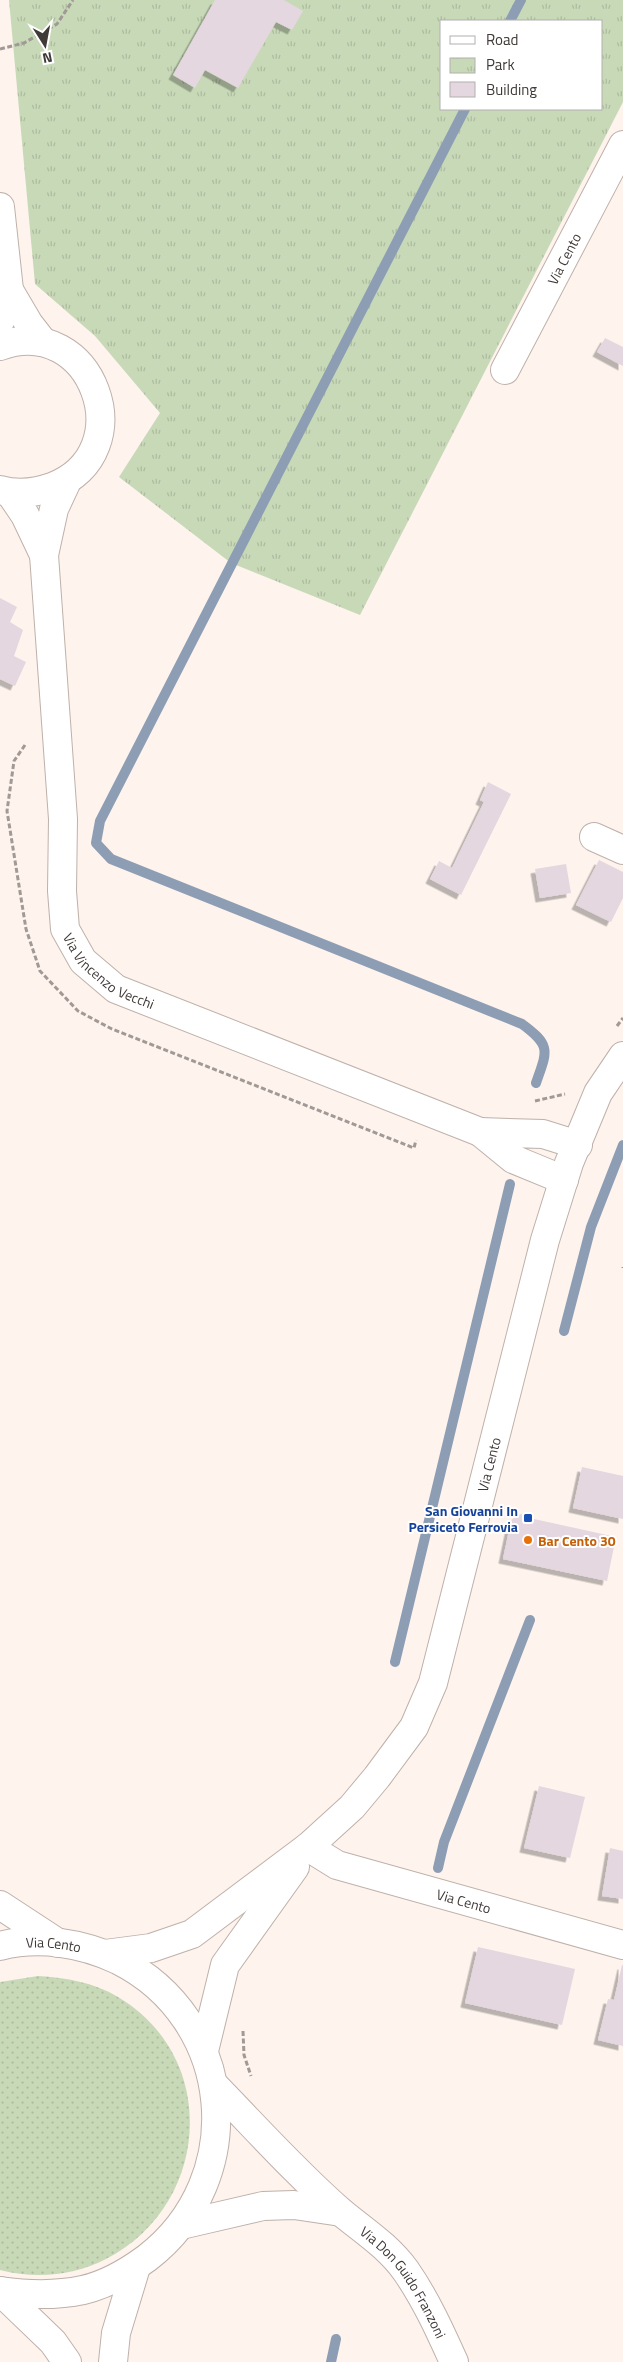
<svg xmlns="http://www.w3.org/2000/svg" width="623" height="2362" viewBox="0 0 623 2362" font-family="'Titillium Web',sans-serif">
<defs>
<pattern id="grass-dots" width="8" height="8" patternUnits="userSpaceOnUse" patternTransform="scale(1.25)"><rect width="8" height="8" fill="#c8d9b8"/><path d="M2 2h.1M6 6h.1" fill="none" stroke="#adbb9f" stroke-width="1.8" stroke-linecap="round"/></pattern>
<pattern id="park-tufts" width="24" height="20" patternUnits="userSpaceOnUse" patternTransform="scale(1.25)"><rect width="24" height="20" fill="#c8d9b8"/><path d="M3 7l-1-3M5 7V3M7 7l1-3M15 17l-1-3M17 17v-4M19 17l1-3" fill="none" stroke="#adbb9f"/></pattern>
<filter id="shadow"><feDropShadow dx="-4.5" dy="4.5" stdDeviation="0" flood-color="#0004"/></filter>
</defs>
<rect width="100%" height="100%" fill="#fef3ed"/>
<path fill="url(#grass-dots)" d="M38,1976C67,1978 93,1982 118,1997C221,2058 210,2206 106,2259C74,2276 35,2279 0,2270V1982Z"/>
<path fill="url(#park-tufts)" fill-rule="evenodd" d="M9,0H623V102L360,615L231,563L119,477L160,413L95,336L35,284ZM442,21H602V109H442Z"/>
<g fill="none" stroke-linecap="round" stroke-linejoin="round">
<g stroke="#8d9eb4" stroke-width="10">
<polyline points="510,21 521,0"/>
<path d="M465,109L100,821L96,843L111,859L522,1024C552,1046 547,1051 536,1083"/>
<polyline points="564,1331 591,1227 623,1145"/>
<polyline points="395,1662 510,1184"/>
<polyline points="438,1868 444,1842 530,1620"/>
<polyline points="331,2362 336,2339"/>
</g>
</g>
<g fill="#e4d7e0" filter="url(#shadow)">
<polygon points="215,0 284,0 303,11 292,30 276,22 238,88 205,70 195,88 173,75"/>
<polygon points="605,338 623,347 623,366 597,352"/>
<polygon points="0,598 17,607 10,622 23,630 14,656 26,662 15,686 0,679"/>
<polygon points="488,782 511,794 461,895 430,879 439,861 452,868 484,802 480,800"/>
<polygon points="599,860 623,872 623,898 611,922 576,905"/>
<polygon points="566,864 571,893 540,898 535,869"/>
<polygon points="582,1467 623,1476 623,1519 573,1508"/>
<polygon points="521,1514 527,1514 534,1519 616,1537 607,1581 503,1559 511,1521 515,1516"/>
<polygon points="539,1786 585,1797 570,1858 524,1848"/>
<polygon points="610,1848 623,1851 623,1899 602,1896"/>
<polygon points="478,1947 575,1969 562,2025 465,2003"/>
<polygon points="622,1965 623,1965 623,2046 598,2040 608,1999 614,2000"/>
</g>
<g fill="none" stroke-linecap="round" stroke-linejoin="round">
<defs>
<g id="street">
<polyline points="0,207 9,290"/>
<polyline points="0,321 9,290 29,324 43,342"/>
<path d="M0,346C92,312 144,452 52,487C35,493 18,495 0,490"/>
<path id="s1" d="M505,370L623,145"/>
<polyline points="10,493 25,515 44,555 54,509 67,481"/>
<path id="s2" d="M44,555L63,819L62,891L65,929L83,961L116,989L480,1132"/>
<polyline points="594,837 623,850"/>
<polyline points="564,1180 513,1159 480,1132 543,1134 578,1145"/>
<path id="s3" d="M308,1847L337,1865L623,1945"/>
<path id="s4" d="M214,2085C256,2128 296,2173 341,2212C364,2231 388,2246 406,2271C426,2300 440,2331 454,2362"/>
<polyline points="181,2225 263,2206 294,2205 341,2212"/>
</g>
<g id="secondary">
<polyline points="0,1905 58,1943"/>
<path id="s5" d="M0,1946C39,1936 82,1943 118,1960C236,2019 250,2179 147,2258C128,2272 105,2285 83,2290C55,2296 28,2295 0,2291"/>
<path id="s6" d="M105,1954L151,1948L192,1934L308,1847L352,1807L377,1777L414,1727L433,1683L545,1240L569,1163L598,1093L623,1056"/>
<polyline points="204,2051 225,1965 295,1867"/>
<polyline points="0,2291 53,2342 67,2362"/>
<polyline points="113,2362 116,2333 136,2267"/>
</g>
</defs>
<use href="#street" stroke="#beb1aa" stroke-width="30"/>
<use href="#secondary" stroke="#beb1aa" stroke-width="30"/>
<g stroke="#a19995" stroke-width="3" stroke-dasharray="5 2.5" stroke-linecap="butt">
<polyline points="0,49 24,43 57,24 73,0"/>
<polyline points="25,745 14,761 7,811 26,929 40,971 78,1011 112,1029 414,1148 416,1140"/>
<polyline points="617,1026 623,1018"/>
<polyline points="535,1101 565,1094"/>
<polyline points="623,1267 623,1268"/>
<polyline points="243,2031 244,2055 251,2076"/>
</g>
<use href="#street" stroke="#fff" stroke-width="28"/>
<use href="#secondary" stroke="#fff" stroke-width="28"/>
</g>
<rect fill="#1a4fb4" stroke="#fff" stroke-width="2" x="523" y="1513" width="10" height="10" rx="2.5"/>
<circle fill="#e8710a" stroke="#fff" stroke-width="2" cx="528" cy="1540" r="5"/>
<g text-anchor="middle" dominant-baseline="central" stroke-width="4" stroke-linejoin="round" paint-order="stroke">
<g font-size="14" fill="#3f3937" stroke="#fff">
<text stroke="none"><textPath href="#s1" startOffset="126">Via Cento</textPath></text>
<text stroke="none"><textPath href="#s2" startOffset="438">Via Vincenzo Vecchi</textPath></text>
<text stroke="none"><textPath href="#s6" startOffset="669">Via Cento</textPath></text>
<text stroke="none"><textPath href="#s3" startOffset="166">Via Cento</textPath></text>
<text stroke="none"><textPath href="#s5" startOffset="54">Via Cento</textPath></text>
<text stroke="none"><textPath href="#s4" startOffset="275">Via Don Guido Franzoni</textPath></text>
</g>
<g font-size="14" font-weight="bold" fill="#164399" stroke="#fff" text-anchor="end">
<text x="518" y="1510">San Giovanni In<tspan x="518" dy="16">Persiceto Ferrovia</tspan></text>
</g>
<g font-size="14" font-weight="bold" fill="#c56008" stroke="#fff" text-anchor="start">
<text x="538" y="1540">Bar Cento 30</text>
</g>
</g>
<rect x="440" y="20" width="162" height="90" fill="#ffffff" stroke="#b2b0af"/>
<rect x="450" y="36" width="25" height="8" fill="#ffffff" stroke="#b2b0af"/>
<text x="486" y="45" font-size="15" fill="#3f3937">Road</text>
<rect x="450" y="58" width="25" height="15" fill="url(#park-tufts)" stroke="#b2b0af"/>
<text x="486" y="70" font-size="15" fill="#3f3937">Park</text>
<rect x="450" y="82" width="25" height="15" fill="#e4d7e0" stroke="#b2b0af"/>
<text x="486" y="95" font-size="15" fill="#3f3937">Building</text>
<g transform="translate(45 45) rotate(169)" stroke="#ffffff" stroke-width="4" paint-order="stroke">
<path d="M0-4L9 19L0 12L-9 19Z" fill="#3f3937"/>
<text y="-8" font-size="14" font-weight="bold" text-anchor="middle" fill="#3f3937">N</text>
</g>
</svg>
